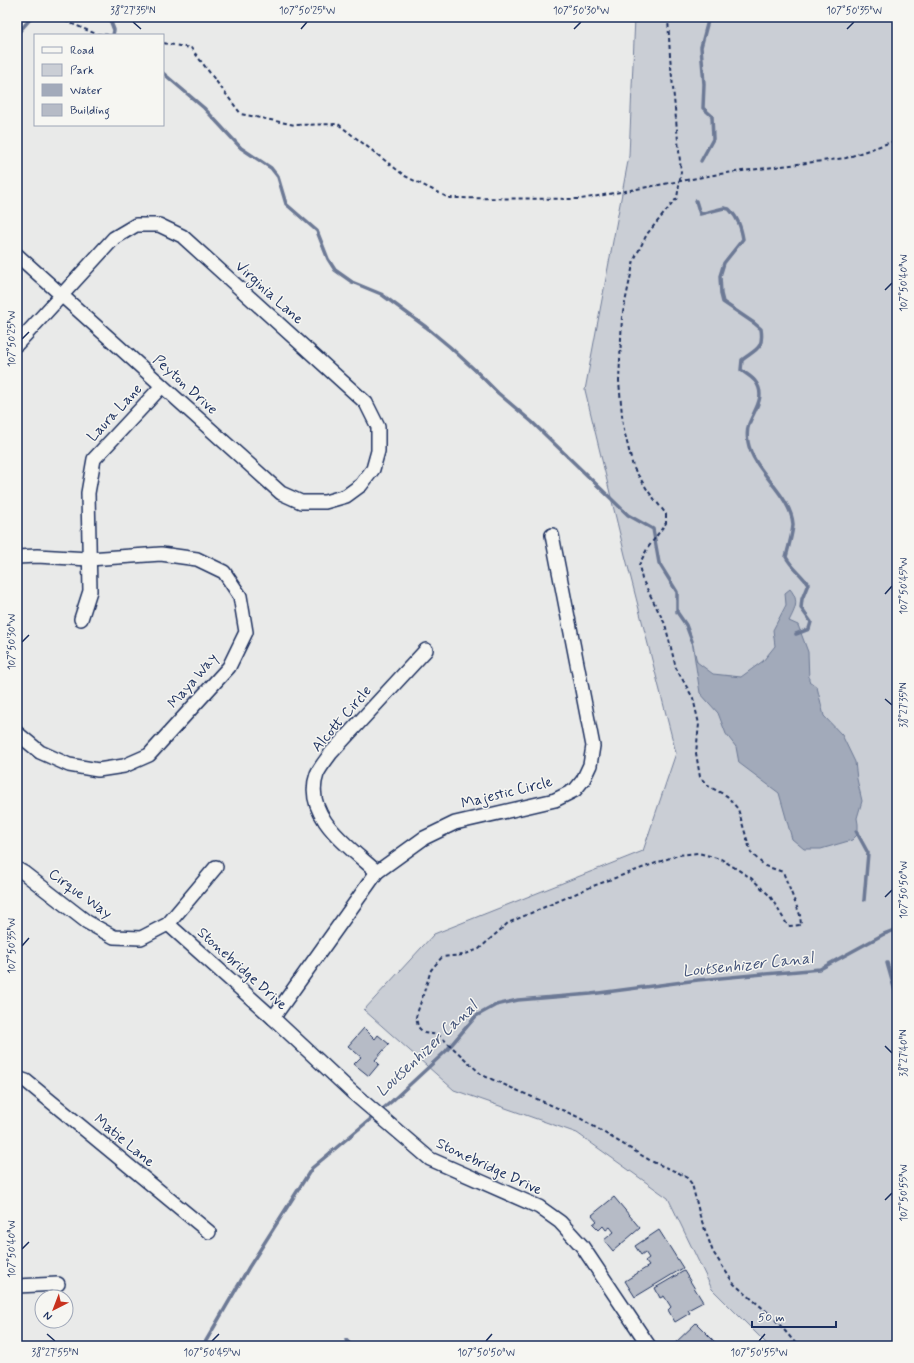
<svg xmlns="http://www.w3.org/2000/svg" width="914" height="1363" viewBox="0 0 914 1363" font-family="Mynerve,sans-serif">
<rect width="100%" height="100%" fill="#e9eae9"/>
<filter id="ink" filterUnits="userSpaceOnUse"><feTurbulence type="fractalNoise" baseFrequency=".025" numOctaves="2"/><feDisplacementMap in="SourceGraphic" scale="8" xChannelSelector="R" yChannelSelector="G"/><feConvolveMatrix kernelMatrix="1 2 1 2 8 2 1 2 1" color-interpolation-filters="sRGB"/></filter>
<g filter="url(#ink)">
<polygon fill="#caced5" stroke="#727e9a" points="635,17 897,17 897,1346 769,1346 712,1289 668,1198 577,1133 454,1090 364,1010 434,934 643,851 676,753 625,555 585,390 629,156"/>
<path fill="#a2aaba" stroke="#6c7995" d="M790,589C800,601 795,609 789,621L798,625L808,652L809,681L817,687L824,716L842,735L855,762L857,779L862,801L857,818L858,824V834L852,840L821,849H804L792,839L779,793L739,763L736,747L726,734L718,713L700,693L692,641L697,662L713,674L741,677L763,661L775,646L773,630L786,605L785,593Z"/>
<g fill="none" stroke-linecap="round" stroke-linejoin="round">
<g stroke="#6c7995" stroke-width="3.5">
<polyline points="109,17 114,30 113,35"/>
<polyline points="17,34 32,17"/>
<polyline points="163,73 204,108 241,148 271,168 278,177 286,204 317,231 328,259 335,270 352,282 381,294 426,327 450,347 476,371 498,393 532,422 628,515 653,529 659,563 677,592 677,612 686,625 692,641"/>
<polyline points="701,161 713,139 712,116 703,108 704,84 701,47 709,17"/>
<path d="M696,201L700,214L724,208L729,209C738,218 741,227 743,239L724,263L720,276L721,294L723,302L754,323L761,329C764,349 756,349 742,360L741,370C745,373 752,377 755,381C767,396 754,410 749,424C747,429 747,436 748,442C753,471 791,495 793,524C793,532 788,549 786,557C792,568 801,574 808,584L802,599L801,608L811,622L809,629L796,634"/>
<polyline points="856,831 868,853 864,900"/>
<polyline points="887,963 897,998"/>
<polyline points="346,1340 352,1346"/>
<polyline points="203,1346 249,1267 312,1168 391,1102 446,1051 476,1016 496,1005 518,1000 591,994 698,980 820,969 884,934 897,929"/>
</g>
</g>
<g fill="#b6bbc6" stroke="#1b2f5e">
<polygon points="364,1028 375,1039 378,1035 389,1044 375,1060 379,1064 369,1076 354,1064 361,1057 348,1046"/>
<polygon points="614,1197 640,1228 613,1251 604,1240 614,1232 610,1227 606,1230 603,1226 599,1230 593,1224 597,1221 592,1215"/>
<polygon points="659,1230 683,1268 635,1297 625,1281 649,1266 645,1261 649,1258 645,1252 641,1255 635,1246"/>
<polygon points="684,1271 703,1302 688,1310 690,1313 675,1322 668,1310 671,1307 664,1296 660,1298 655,1288"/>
<polygon points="696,1323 719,1346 672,1346"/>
</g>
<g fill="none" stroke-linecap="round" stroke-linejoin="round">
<defs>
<g id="street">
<path d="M17,255C105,334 193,414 281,493L301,502H325L346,496L361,485L373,469L378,451V427L366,403L182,236L159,225H136L114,238L17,344"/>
<polyline points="17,557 37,556 89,559 161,554 197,559 224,572 240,596 246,632 229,667 149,755 124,766 98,770 69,765 40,752 17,733"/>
<polyline points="81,619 90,591 88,493 94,459 162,386"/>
<polyline points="17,869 24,873 87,922 114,937 141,938 168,924 216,867"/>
<path d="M377,872C350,847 302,816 317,774C320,767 327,759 331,753L426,650"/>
<polyline points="168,924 273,1018 352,1092 430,1159 539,1207 560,1222 582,1246 649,1346"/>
<polyline points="273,1018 377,872 424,838 455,823 555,800 575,790 583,780 590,765 593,746 552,535"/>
<polyline points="17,1078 26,1081 209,1232"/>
<polyline points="17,1286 58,1284"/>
</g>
</defs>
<use href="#street" stroke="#1b2f5e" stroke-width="16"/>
<g stroke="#1b2f5e" stroke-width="2" stroke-dasharray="4 3" stroke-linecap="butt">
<polyline points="59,17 61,19 96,34 109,35"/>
<polyline points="668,17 670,56 681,172 677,198 647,234 634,260 622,317 619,381 623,426 633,467 648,491 666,514 666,523 647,549 639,565 642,579 665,624 676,668 693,698 699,724 696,753 700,777 708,786 727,796 738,809 751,853 765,866 783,872 800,915 801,925 788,926 770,896 751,878 721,859 698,853 678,855 593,886 508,923 479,949 463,955 442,957 431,970 416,1017 418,1027 424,1033 439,1035 482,1075 578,1117 636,1152 653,1162 679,1173 687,1178 692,1184 700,1216 713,1252 734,1284 772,1316 798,1346"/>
<polyline points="17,18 18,17"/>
<polyline points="163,43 191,48 241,114 295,125 338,124 405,176 449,198 581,199 719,174 846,158 897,140"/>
</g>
<use href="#street" stroke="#f6f6f2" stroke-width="13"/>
</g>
</g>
<path fill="none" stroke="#1b2f5e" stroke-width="1.5" d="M133,22L141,29M301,29L307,22M574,29L581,22M847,29L854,22M885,290L892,283M22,339L29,332M885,594L892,586M22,642L29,635M885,699L892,705M885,897L892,890M22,946L29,938M885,1046L892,1053M885,1200L892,1193M22,1249L29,1242M47,1334L55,1341M212,1341L219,1334M486,1341L492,1334M759,1341L765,1334"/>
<g text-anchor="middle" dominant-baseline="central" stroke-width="3" stroke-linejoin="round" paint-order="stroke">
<g font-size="15" fill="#1b2f5e" stroke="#f6f6f2">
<text transform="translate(269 293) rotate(42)">Virginia Lane</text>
<text transform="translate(185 385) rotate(42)">Peyton Drive</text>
<text transform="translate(115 413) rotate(-47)">Laura Lane</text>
<text transform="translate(193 681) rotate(-49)">Maya Way</text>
<text transform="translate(342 719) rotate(-49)">Alcott Circle</text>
<text transform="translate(507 793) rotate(-14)">Majestic Circle</text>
<text transform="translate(80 894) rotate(36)">Cirque Way</text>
<text transform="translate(242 969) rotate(42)">Stonebridge Drive</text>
<text transform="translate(124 1141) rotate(40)">Matie Lane</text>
<text transform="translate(489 1167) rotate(25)">Stonebridge Drive</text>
</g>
<g font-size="16" font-style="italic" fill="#44547a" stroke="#f6f6f2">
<text transform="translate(748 965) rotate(-6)">Loutsenhizer Canal</text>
<text transform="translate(427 1049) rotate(-43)">Loutsenhizer Canal</text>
</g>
</g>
<rect width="914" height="1363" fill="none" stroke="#f6f6f2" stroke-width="44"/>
<rect x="34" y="34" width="130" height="92" fill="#f6f6f2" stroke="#9ea6b7"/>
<rect x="42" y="47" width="20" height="6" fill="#f6f6f2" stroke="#9ea6b7"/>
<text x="70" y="54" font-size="12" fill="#1b2f5e">Road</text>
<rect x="42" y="64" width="20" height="12" fill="#caced5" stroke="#9ea6b7"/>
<text x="70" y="74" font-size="12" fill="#1b2f5e">Park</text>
<rect x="42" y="84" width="20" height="12" fill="#a2aaba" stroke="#9ea6b7"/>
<text x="70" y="94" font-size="12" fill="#1b2f5e">Water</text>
<rect x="42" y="104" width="20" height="12" fill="#b6bbc6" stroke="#9ea6b7"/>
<text x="70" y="114" font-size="12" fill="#1b2f5e">Building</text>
<g transform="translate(54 1309) rotate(222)"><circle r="19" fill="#f6f6f2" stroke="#9ea6b7"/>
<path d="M0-3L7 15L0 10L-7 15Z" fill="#c8321e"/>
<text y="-6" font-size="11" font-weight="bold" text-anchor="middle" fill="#1b2f5e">N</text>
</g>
<path d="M752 1321v6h84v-6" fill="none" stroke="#1b2f5e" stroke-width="2"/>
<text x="758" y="1321" font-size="12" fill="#1b2f5e" stroke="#f6f6f2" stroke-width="3" paint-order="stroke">50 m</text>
<rect x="22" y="22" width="870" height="1319" fill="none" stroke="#1b2f5e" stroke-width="1.5"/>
<g font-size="10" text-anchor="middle" fill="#1b2f5e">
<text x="133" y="14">38°27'35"N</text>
<text x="307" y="14">107°50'25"W</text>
<text x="581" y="14">107°50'30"W</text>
<text x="854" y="14">107°50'35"W</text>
<text transform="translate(903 283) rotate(-90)" y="4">107°50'40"W</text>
<text transform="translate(11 339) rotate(-90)" y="4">107°50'25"W</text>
<text transform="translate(903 586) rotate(-90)" y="4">107°50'45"W</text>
<text transform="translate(11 642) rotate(-90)" y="4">107°50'30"W</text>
<text transform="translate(903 705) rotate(-90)" y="4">38°27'35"N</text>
<text transform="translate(903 890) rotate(-90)" y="4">107°50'50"W</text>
<text transform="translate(11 946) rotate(-90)" y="4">107°50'35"W</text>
<text transform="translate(903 1053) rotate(-90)" y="4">38°27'40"N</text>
<text transform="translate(903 1193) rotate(-90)" y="4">107°50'55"W</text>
<text transform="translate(11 1249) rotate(-90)" y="4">107°50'40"W</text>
<text x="55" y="1356">38°27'55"N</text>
<text x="212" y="1356">107°50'45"W</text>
<text x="486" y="1356">107°50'50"W</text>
<text x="759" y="1356">107°50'55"W</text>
</g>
</svg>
